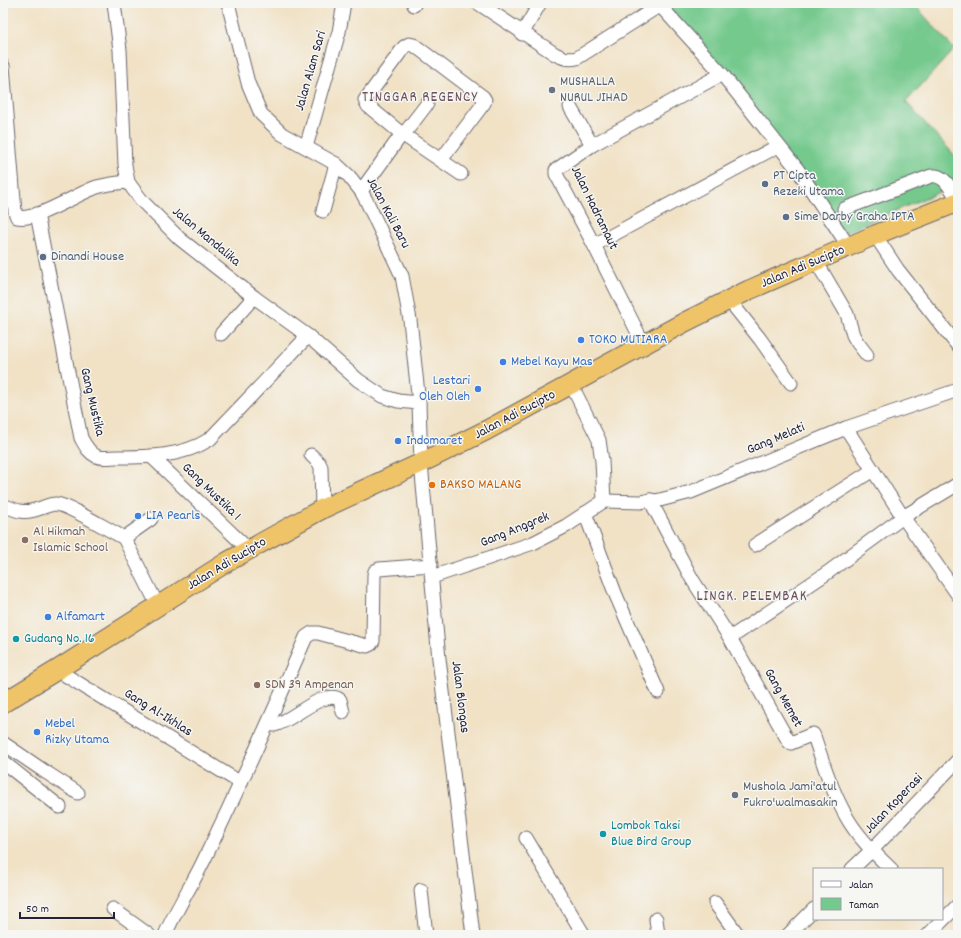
<svg xmlns="http://www.w3.org/2000/svg" width="961" height="938" viewBox="0 0 961 938" font-family="Dekko,sans-serif">
<rect width="100%" height="100%" fill="#f6f6f2"/>
<filter id="ink" filterUnits="userSpaceOnUse"><feTurbulence type="fractalNoise" baseFrequency=".025" numOctaves="2"/><feDisplacementMap in="SourceGraphic" scale="8" xChannelSelector="R" yChannelSelector="G"/><feConvolveMatrix kernelMatrix="1 2 1 2 8 2 1 2 1" color-interpolation-filters="sRGB"/></filter>
<filter id="wash" filterUnits="userSpaceOnUse"><feTurbulence type="fractalNoise" baseFrequency=".012" numOctaves="4" result="noise"/><feDisplacementMap in="SourceGraphic" scale="16" xChannelSelector="R" yChannelSelector="G"/><feGaussianBlur stdDeviation="0.9" result="paint"/><feColorMatrix in="noise" values="0 0 0 0 0 0 0 0 0 0 0 0 0 0 0 0 0 1.4 0 .05"/><feComposite in="paint" operator="in"/></filter>
<g filter="url(#wash)">
<rect width="100%" height="100%" fill="#f1e2c6"/>
<polygon fill="#74c98d" stroke="#4b7664" points="665,3 913,3 954,49 906,102 958,159 958,184 844,233"/>
</g>
<g filter="url(#ink)">
<g fill="none" stroke-linecap="round" stroke-linejoin="round">
<defs>
<g id="minor">
<polyline points="114,3 120,50 125,165 128,182 133,189 143,202 180,239 254,297 308,336 358,380 382,396 398,401 419,403"/>
<polyline points="228,3 248,83 261,114 282,134 336,164 349,176 361,191 367,202 402,276 410,320 419,403 421,463 439,659 473,935"/>
<path d="M478,3L555,54C563,58 568,60 577,58L654,9L659,7L664,10L722,74L798,170L849,247"/>
<polyline points="414,5 414,3"/>
<polyline points="522,34 540,3"/>
<path d="M3,66L15,212L17,217C35,222 78,193 97,187C107,184 118,183 128,182"/>
<polyline points="570,107 592,145"/>
<polyline points="402,134 368,106 365,100 404,47 409,44 414,45 483,97 485,100 484,103 441,160"/>
<polyline points="404,134 427,104"/>
<polyline points="306,147 339,32 344,3"/>
<polyline points="361,191 402,134 461,174"/>
<path d="M844,209L931,176C944,173 951,190 958,199"/>
<polyline points="323,211 336,164"/>
<path d="M37,214L81,438C85,445 88,452 96,456C101,459 111,457 117,457C148,457 183,457 210,439L308,336"/>
<polyline points="875,235 898,270 958,346"/>
<polyline points="594,245 778,146"/>
<polyline points="816,261 847,314 853,335 857,342 867,355"/>
<polyline points="729,300 760,339 791,383"/>
<polyline points="221,334 254,297"/>
<polyline points="644,345 594,245 556,174 556,170 592,145 722,74"/>
<polyline points="571,384 599,440 602,461 604,501"/>
<polyline points="846,428 903,517 958,595"/>
<polyline points="311,455 319,463 321,467 322,509"/>
<polyline points="152,457 248,549"/>
<path d="M650,500L692,579L730,638L789,742L791,743L813,734L814,736C823,763 832,791 846,816C857,836 874,853 891,869"/>
<polyline points="604,501 641,502 650,500 656,501 691,492 846,428 958,390"/>
<path d="M3,505C19,512 25,514 41,508C46,506 51,504 56,504C68,505 105,528 117,534L124,538L158,606"/>
<polyline points="585,513 615,593 658,692"/>
<polyline points="124,538 151,519"/>
<polyline points="755,545 873,470"/>
<polyline points="432,577 533,543 566,526 604,501"/>
<polyline points="730,638 827,573 903,517 958,484"/>
<polyline points="57,670 241,783"/>
<path d="M268,724C270,725 272,725 274,725C290,723 325,687 340,700L343,712"/>
<polyline points="3,743 44,771 78,793"/>
<polyline points="3,762 60,807"/>
<polyline points="526,838 584,935"/>
<polyline points="852,869 872,850 958,760"/>
<polyline points="421,890 426,935"/>
<polyline points="715,903 738,935"/>
<polyline points="113,909 149,935"/>
<polyline points="656,919 658,935"/>
<path d="M165,935C176,909 191,887 203,862C239,788 273,713 306,637L312,633H318L367,646L371,644L373,641L374,575L375,571L379,569L431,565"/>
<polyline points="788,935 814,909"/>
<polyline points="928,935 958,905"/>
</g>
<polyline id="highway" points="3,703 57,670 227,562 322,509 421,463 487,430 685,322 749,290 875,235 958,202"/>
</defs>
<use href="#minor" stroke="#6a656c" stroke-width="15"/>
<use href="#highway" stroke="#6a656c" stroke-width="21"/>
<use href="#minor" stroke="#fff" stroke-width="13"/>
<use href="#highway" stroke="#efc469" stroke-width="19"/>
</g>
</g>
<g fill="#6b7280" stroke="#f6f6f2" stroke-width="1.5">
<circle cx="552" cy="90" r="4"/>
<circle cx="735" cy="795" r="4"/>
</g>
<g fill="#5c6f8a" stroke="#f6f6f2" stroke-width="1.5">
<circle cx="765" cy="184" r="4"/>
<circle cx="786" cy="217" r="4"/>
<circle cx="43" cy="257" r="4"/>
</g>
<g fill="#3f7fe0" stroke="#f6f6f2" stroke-width="1.5">
<circle cx="581" cy="340" r="4"/>
<circle cx="503" cy="362" r="4"/>
<circle cx="478" cy="389" r="4"/>
<circle cx="398" cy="441" r="4"/>
<circle cx="138" cy="516" r="4"/>
<circle cx="48" cy="617" r="4"/>
<circle cx="37" cy="732" r="4"/>
</g>
<circle fill="#e8710a" stroke="#f6f6f2" stroke-width="1.5" cx="432" cy="485" r="4"/>
<g fill="#8d6e63" stroke="#f6f6f2" stroke-width="1.5">
<circle cx="25" cy="540" r="4"/>
<circle cx="257" cy="685" r="4"/>
</g>
<g fill="#0f9aa8" stroke="#f6f6f2" stroke-width="1.5">
<circle cx="16" cy="639" r="4"/>
<circle cx="603" cy="834" r="4"/>
</g>
<g text-anchor="middle" dominant-baseline="central" stroke-width="3" stroke-linejoin="round" paint-order="stroke">
<g font-size="14" fill="#22223b" stroke="#f6f6f2">
<text transform="translate(311 71) rotate(-74)">Jalan Alam Sari</text>
<text transform="translate(594 208) rotate(64)">Jalan Hadramaut</text>
<text transform="translate(388 213) rotate(62)">Jalan Kali Baru</text>
<text transform="translate(206 237) rotate(40)">Jalan Mandalika</text>
<text transform="translate(803 267) rotate(-23)">Jalan Adi Sucipto</text>
<text transform="translate(92 402) rotate(77)">Gang Mustika</text>
<text transform="translate(515 415) rotate(-28)">Jalan Adi Sucipto</text>
<text transform="translate(776 439) rotate(-23)">Gang Melati</text>
<text transform="translate(211 492) rotate(44)">Gang Mustika 1</text>
<text transform="translate(515 530) rotate(-22)">Gang Anggrek</text>
<text transform="translate(227 564) rotate(-31)">Jalan Adi Sucipto</text>
<text transform="translate(460 697) rotate(83)">Jalan Blongas</text>
<text transform="translate(783 698) rotate(61)">Gang Memet</text>
<text transform="translate(158 713) rotate(32)">Gang Al-Ikhlas</text>
<text transform="translate(894 804) rotate(-46)">Jalan Koperasi</text>
</g>
<g font-size="14" fill="#5b616d" stroke="#f6f6f2" text-anchor="start">
<text x="560" y="82">MUSHALLA<tspan x="560" dy="16">NURUL JIHAD</tspan></text>
<text x="743" y="787">Mushola Jami'atul<tspan x="743" dy="16">Fukro'walmasakin</tspan></text>
</g>
<g font-size="14" fill="#4e5e75" stroke="#f6f6f2" text-anchor="start">
<text x="773" y="176">PT Cipta<tspan x="773" dy="16">Rezeki Utama</tspan></text>
<text x="794" y="217">Sime Darby Graha IPTA</text>
<text x="51" y="257">Dinandi House</text>
</g>
<g font-size="14" fill="#366cbe" stroke="#f6f6f2" text-anchor="start">
<text x="589" y="340">TOKO MUTIARA</text>
<text x="511" y="362">Mebel Kayu Mas</text>
<text x="470" y="381" text-anchor="end">Lestari<tspan x="470" dy="16">Oleh Oleh</tspan></text>
<text x="406" y="441">Indomaret</text>
<text x="146" y="516">LIA Pearls</text>
<text x="56" y="617">Alfamart</text>
<text x="45" y="724">Mebel<tspan x="45" dy="16">Rizky Utama</tspan></text>
</g>
<g font-size="14" fill="#c56008" stroke="#f6f6f2" text-anchor="start">
<text x="440" y="485">BAKSO MALANG</text>
</g>
<g font-size="14" fill="#785e54" stroke="#f6f6f2" text-anchor="start">
<text x="33" y="532">Al Hikmah<tspan x="33" dy="16">Islamic School</tspan></text>
<text x="265" y="685">SDN 39 Ampenan</text>
</g>
<g font-size="14" fill="#0d838f" stroke="#f6f6f2" text-anchor="start">
<text x="24" y="639">Gudang No. 16</text>
<text x="611" y="826">Lombok Taksi<tspan x="611" dy="16">Blue Bird Group</tspan></text>
</g>
<g font-size="15" letter-spacing="1" fill="#6b505e" stroke="#f6f6f2">
<text x="420" y="98">TINGGAR REGENCY</text>
<text x="752" y="597">LINGK. PELEMBAK</text>
</g>
</g>
<rect width="961" height="938" fill="none" stroke="#f6f6f2" stroke-width="16"/>
<rect x="813" y="868" width="130" height="52" fill="#f6f6f2" stroke="#a1a1a9"/>
<rect x="821" y="881" width="20" height="6" fill="#ffffff" stroke="#a1a1a9"/>
<text x="849" y="888" font-size="12" fill="#22223b">Jalan</text>
<rect x="821" y="898" width="20" height="12" fill="#74c98d" stroke="#a1a1a9"/>
<text x="849" y="908" font-size="12" fill="#22223b">Taman</text>
<path d="M20 912v6h94v-6" fill="none" stroke="#22223b" stroke-width="2"/>
<text x="26" y="912" font-size="12" fill="#22223b" stroke="#f6f6f2" stroke-width="3" paint-order="stroke">50 m</text>
</svg>
